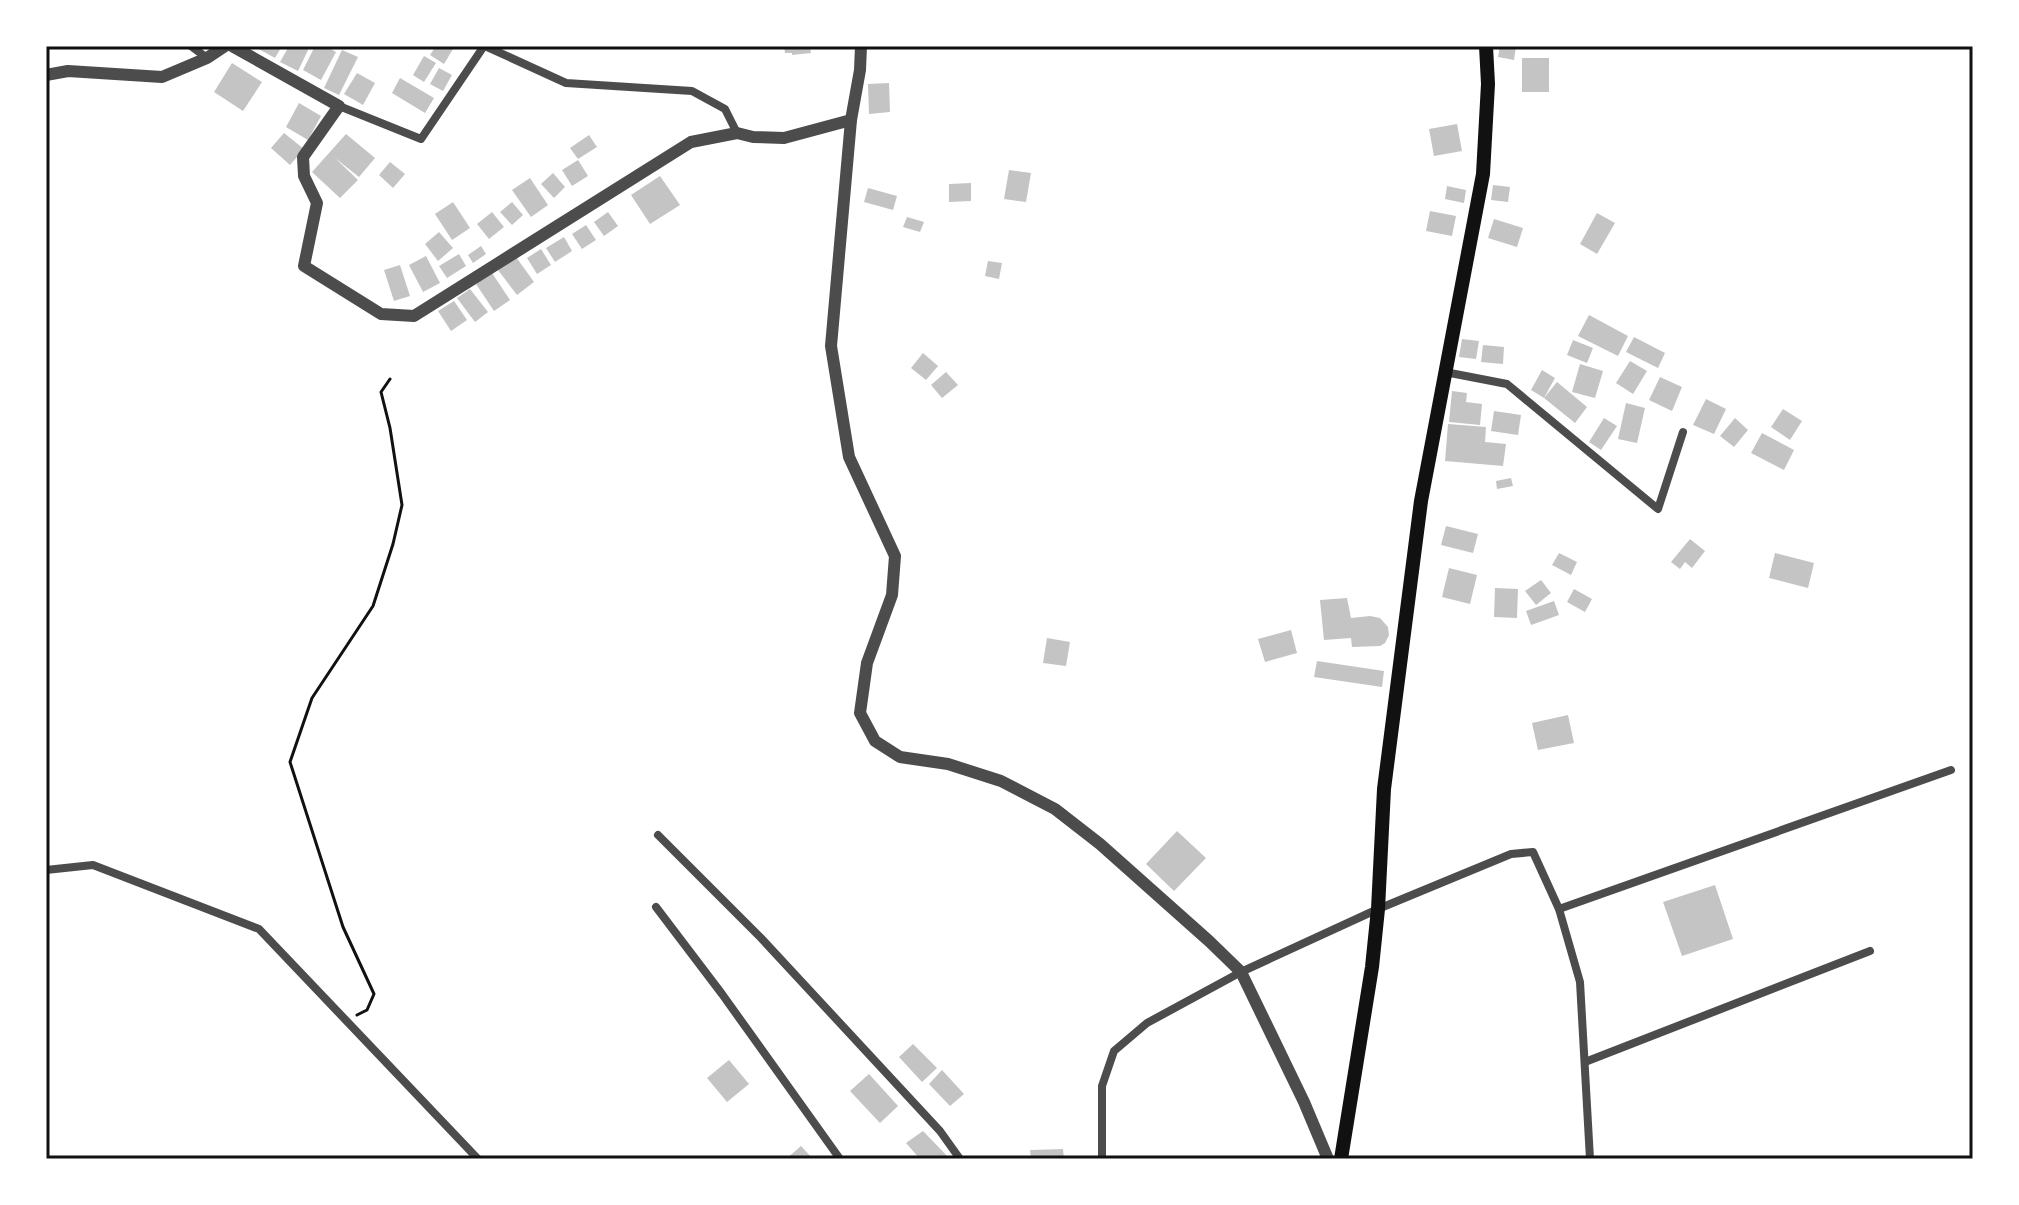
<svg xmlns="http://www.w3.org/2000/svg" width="2019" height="1205" viewBox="0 0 2019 1205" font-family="'Fira Sans Condensed',sans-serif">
<rect width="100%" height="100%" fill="#fff"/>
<g fill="#c4c4c4">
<polygon points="253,46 282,46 275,58"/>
<polygon points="289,46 306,46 309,48 298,71 280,62"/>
<polygon points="315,46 325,46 336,52 321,80 303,70"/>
<polygon points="436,46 448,46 453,49 444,64 430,55"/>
<polygon points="784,46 810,46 811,53 792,55 792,53 785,53"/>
<polygon points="1500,46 1516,46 1514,60 1498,57"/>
<polygon points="342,50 358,57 339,95 324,88"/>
<polygon points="424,56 436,63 424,82 413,75"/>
<rect x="1522" y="58" width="27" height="34"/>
<polygon points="232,63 262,82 243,111 214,92"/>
<polygon points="439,68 452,75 443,91 430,84"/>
<polygon points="357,73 375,83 363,105 344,94"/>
<polygon points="400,78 434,98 425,113 392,93"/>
<polygon points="889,83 890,112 869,114 868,84"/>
<polygon points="299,103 321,116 308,140 286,127"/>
<polygon points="1457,124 1462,151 1434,156 1429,129"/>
<polygon points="284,133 304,149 290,165 271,148"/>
<polygon points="346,134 375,158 359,177 335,158 358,180 340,198 312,172"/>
<polygon points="589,135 597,147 578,159 570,148"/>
<polygon points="578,160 588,176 572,186 562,170"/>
<polygon points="390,162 405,174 393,188 379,175"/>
<polygon points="1009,170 1031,173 1026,202 1004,199"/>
<polygon points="553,173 565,187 554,198 541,184"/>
<polygon points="660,176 680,205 650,224 631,195"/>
<polygon points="530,178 548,205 531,217 512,190"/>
<polygon points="971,183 971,201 949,202 949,184"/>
<polygon points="1493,185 1510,187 1508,202 1491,200"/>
<polygon points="1447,186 1466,190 1464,203 1445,199"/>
<polygon points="868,188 897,196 893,210 864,202"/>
<polygon points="453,202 470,228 452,240 435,214"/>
<polygon points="512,202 523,215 512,225 500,212"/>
<polygon points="1430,211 1456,216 1452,236 1426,231"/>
<polygon points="492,212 504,227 489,239 477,224"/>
<polygon points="608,212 618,226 604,236 594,222"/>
<polygon points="1597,213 1615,223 1597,254 1580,244"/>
<polygon points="907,217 924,222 920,232 903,227"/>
<polygon points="1494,219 1523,228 1517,247 1488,238"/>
<polygon points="586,225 596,240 582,249 572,234"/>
<polygon points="439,232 453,248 438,261 425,244"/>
<polygon points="564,237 572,251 555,262 546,248"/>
<polygon points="481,246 486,254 473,263 468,255"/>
<polygon points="541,249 551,265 537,274 527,258"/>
<polygon points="459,254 466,266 447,278 439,266"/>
<polygon points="426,256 440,283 423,292 409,265"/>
<polygon points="516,257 534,282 517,295 498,270"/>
<polygon points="988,261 1002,263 999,279 985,276"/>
<polygon points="400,265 410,296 394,301 384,270"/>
<polygon points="492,273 510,300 494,311 476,284"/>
<polygon points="470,289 488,312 475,322 457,298"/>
<polygon points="454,301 467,320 451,331 438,311"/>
<polygon points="1589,315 1628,336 1618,356 1578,336"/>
<polygon points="1634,337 1665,353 1658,368 1626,352"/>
<polygon points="1462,339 1479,341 1476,359 1459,357"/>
<polygon points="1573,340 1593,348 1587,363 1567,355"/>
<polygon points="1483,345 1504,347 1503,364 1481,362"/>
<polygon points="923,353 938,366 926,380 911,368"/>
<polygon points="1630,361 1647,371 1633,394 1616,383"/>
<polygon points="1580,364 1603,371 1595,398 1572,392"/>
<polygon points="1542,370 1555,378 1544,398 1531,390"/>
<polygon points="946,372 958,385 942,398 931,385"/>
<polygon points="1660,377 1682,387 1672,411 1649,400"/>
<polygon points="1557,382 1587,407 1575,423 1544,398"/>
<polygon points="1452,391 1467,393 1466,402 1482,404 1480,425 1449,422"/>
<polygon points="1706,399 1726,409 1714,434 1693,425"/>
<polygon points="1626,403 1645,408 1637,443 1618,439"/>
<polygon points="1783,409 1802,421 1790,440 1771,427"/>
<polygon points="1494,411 1521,415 1518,435 1491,431"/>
<polygon points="1604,418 1617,426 1601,450 1589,442"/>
<polygon points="1735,418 1748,430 1734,447 1720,436"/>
<polygon points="1448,424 1486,427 1485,442 1506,444 1503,466 1445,461"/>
<polygon points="1762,433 1794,450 1784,470 1751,453"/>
<polygon points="1511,478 1513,486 1497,489 1496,481"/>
<polygon points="1446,526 1478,534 1473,553 1441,545"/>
<polygon points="1690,539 1705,551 1692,568 1685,562 1680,569 1671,562"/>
<polygon points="1559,553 1577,562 1571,575 1552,565"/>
<polygon points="1775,553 1814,563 1808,588 1769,578"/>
<polygon points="1449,568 1477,575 1470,604 1442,597"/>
<polygon points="1541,580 1551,593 1536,605 1525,591"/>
<polygon points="1495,588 1518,589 1517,618 1494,617"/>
<polygon points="1574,589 1592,599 1585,612 1567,602"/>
<polygon points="1347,598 1351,618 1370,616 1380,618 1388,627 1389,635 1385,643 1380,646 1352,647 1351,638 1324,640 1320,600"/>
<polygon points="1554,601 1559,615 1531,625 1526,611"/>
<polygon points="1291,630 1297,653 1265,662 1258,639"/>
<polygon points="1047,638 1070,642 1066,666 1043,663"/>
<polygon points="1317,661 1384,671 1382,687 1314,677"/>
<polygon points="1568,715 1574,743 1538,750 1532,723"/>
<polygon points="1177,831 1206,858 1174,891 1146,864"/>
<polygon points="1715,885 1733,939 1682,956 1663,902"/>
<polygon points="913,1044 937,1068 922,1082 899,1057"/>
<polygon points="729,1060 749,1084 727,1102 707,1078"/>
<polygon points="942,1070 964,1094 950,1106 929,1084"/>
<polygon points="869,1074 898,1106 880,1123 850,1091"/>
<polygon points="923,1131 950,1159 920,1159 906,1143"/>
<polygon points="801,1146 813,1159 786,1159"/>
<polygon points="1063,1149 1064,1159 1031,1159 1030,1150"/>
</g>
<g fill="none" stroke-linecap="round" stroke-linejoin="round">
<polyline stroke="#111" stroke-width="3" points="357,1015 367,1010 374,994 343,927 290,762 312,698 373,606 393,544 402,505 390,428 381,392 390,379"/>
<g stroke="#4c4c4c" stroke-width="8">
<polyline points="191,46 207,58"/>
<polyline points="485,46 566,83 692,91 725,109 737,133"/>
<polyline points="339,106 421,139 484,46"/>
<polyline points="1445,372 1507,384 1658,509 1683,432"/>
<polyline points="658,835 761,938 940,1131 960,1159"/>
<polyline points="46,870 93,865 259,929 478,1159"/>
<polyline points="656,907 722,994 840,1159"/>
<polyline points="1559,909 1951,770"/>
<polyline points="1585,1062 1870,951"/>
<polyline points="1102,1159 1102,1086 1114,1051 1147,1023 1241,972 1378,909 1511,854 1533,852 1559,909 1580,982 1590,1159"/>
</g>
<g stroke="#4c4c4c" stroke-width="12">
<polyline points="232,46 339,106 303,157 304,176 317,203 304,266 381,314 414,316 691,142 737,133 753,137 784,138 851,120"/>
<polyline points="861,46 860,70 851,120 831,346 849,457 895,556 892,595 867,663 860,713 875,741 900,757 948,764 1001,781 1055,809 1100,844 1209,941 1241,972 1304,1102 1328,1159"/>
<polyline points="46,75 68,71 162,77 207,58 225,46"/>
</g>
<polyline stroke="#111" stroke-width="14" points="1341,1159 1372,967 1378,909 1384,789 1421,501 1483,174 1488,84 1486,46"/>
</g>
<rect width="2019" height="1205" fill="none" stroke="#ffffff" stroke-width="96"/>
<rect x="48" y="48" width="1923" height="1109" fill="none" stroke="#111" stroke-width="3"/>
</svg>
